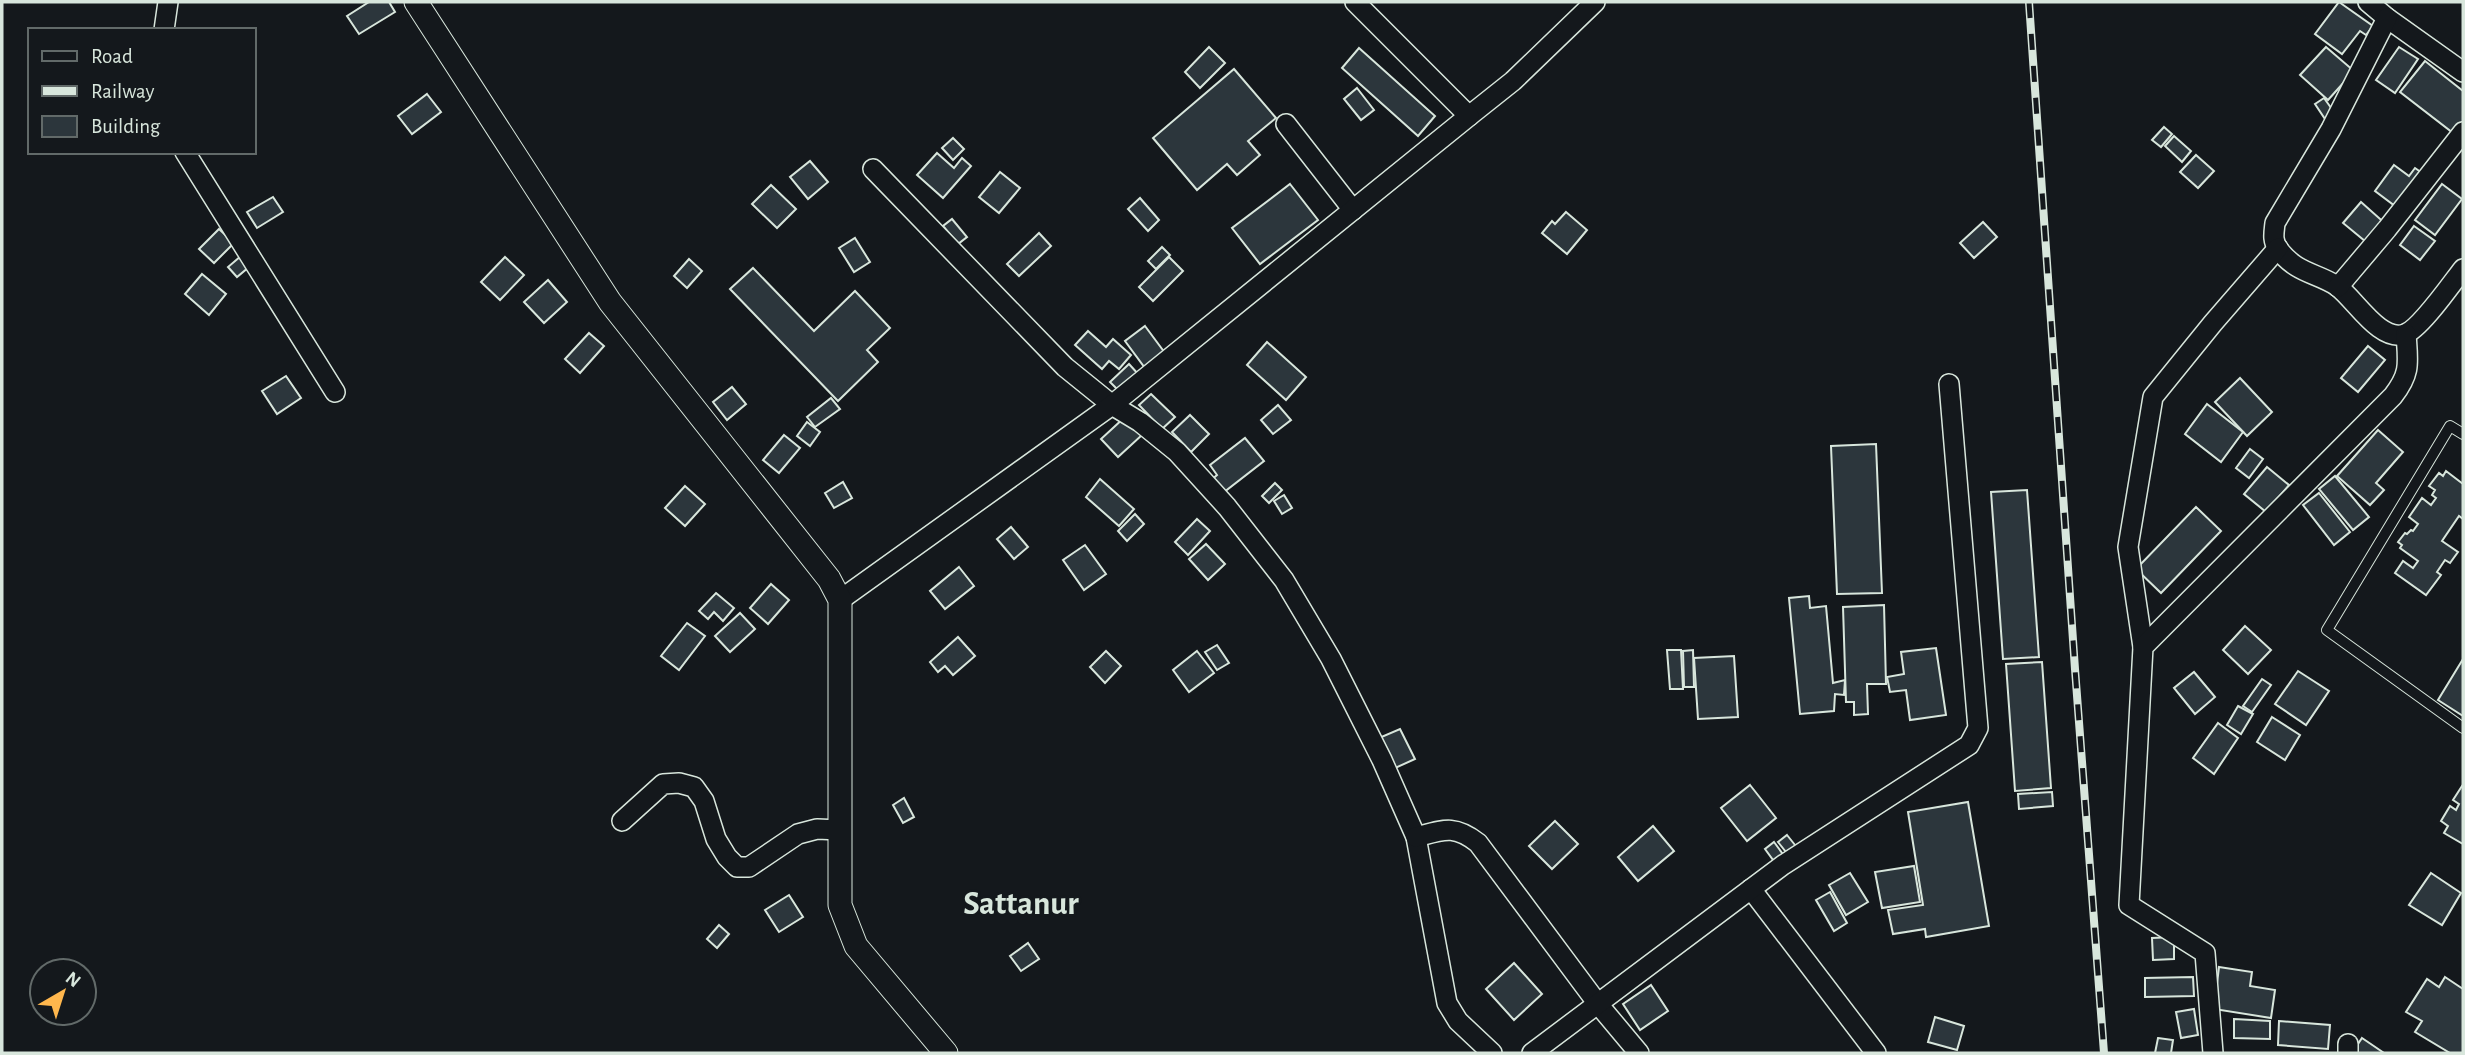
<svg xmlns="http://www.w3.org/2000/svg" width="2465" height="1055" viewBox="0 0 2465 1055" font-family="'Alegreya Sans',sans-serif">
<rect width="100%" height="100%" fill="#14181c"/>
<g fill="#2c363c" stroke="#d8e6dc" stroke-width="2">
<polygon points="369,2 389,2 395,12 359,34 347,16"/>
<polygon points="2339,2 2373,26 2366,35 2360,31 2342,54 2315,34"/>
<polygon points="1209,47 1225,63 1200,88 1185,72"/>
<polygon points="2326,47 2354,71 2328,100 2300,75"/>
<polygon points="2399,47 2418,59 2395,93 2376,80"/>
<polygon points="1359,48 1435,116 1418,136 1342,68"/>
<polygon points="2425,61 2463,91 2463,128 2457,136 2400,92"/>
<polygon points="1234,69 1276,118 1248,141 1260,155 1237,175 1227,164 1197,190 1153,138"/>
<polygon points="1357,88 1374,110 1361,120 1344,99"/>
<polygon points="427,94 441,112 412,134 398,116"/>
<polygon points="2324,98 2334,112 2325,119 2315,104"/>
<polygon points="2164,127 2172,134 2161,147 2152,140"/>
<polygon points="2174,136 2191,151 2182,162 2165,146"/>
<polygon points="953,138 964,149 953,160 942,148"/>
<polygon points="937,153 954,168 962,158 971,166 943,198 917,175"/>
<polygon points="2196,155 2214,171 2198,188 2180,172"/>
<polygon points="810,161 828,182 808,199 790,177"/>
<polygon points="2394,165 2409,176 2415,168 2425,175 2399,209 2375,191"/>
<polygon points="1000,172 1020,188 999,213 979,197"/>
<polygon points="1290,184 1318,220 1260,264 1232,228"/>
<polygon points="2442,184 2462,199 2435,235 2415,220"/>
<polygon points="771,185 796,209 777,228 752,204"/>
<polygon points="273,197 283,212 257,228 247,212"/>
<polygon points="1140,198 1159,220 1148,231 1128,209"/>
<polygon points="2361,202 2388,226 2371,246 2343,223"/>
<polygon points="1566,212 1587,230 1567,254 1542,233 1552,221 1555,224"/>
<polygon points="952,219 967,237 958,244 943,226"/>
<polygon points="1983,222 1997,237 1974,258 1960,243"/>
<polygon points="2414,226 2435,241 2420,260 2400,245"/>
<polygon points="219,229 234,243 214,263 199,249"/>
<polygon points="1039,233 1051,246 1019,276 1007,264"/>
<polygon points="855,238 870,262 854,272 839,248"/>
<polygon points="1162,247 1170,255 1156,269 1148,261"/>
<polygon points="241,256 249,267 237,277 228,267"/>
<polygon points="505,257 524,275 500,300 481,282"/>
<polygon points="1169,257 1183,271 1153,301 1139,287"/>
<polygon points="689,259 702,271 687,288 674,276"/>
<polygon points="753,268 814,331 855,291 890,328 867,350 878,362 838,401 730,289"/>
<polygon points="202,274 226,294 209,315 185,294"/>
<polygon points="548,280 567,302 544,323 524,302"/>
<polygon points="1145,326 1165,353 1145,368 1125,341"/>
<polygon points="1088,331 1106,347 1113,339 1131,355 1119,369 1109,361 1102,369 1075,345"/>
<polygon points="589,333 604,346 580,373 565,359"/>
<polygon points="1267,342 1306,377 1286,400 1247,365"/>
<polygon points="2368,346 2385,360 2358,392 2341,378"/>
<polygon points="1129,364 1139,375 1121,393 1110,382"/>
<polygon points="286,376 301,398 277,414 262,391"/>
<polygon points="2240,378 2272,412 2247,436 2215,402"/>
<polygon points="732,387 746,404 727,420 713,402"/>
<polygon points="1151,394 1175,417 1162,429 1139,405"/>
<polygon points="831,398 840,409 815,427 807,417"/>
<polygon points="2207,404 2243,432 2221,462 2185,434"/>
<polygon points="1278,405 1291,420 1273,434 1261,420"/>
<polygon points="1190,415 1209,434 1191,452 1172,432"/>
<polygon points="1125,417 1142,435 1118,457 1101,439"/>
<polygon points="807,422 820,432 810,446 797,436"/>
<polygon points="2378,430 2403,452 2376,483 2384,490 2370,505 2337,476"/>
<polygon points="784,435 800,448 779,473 763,460"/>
<polygon points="1245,438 1264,461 1219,496 1209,482 1217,475 1210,465"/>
<polygon points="1876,444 1882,593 1837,594 1831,446"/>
<polygon points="2250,449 2263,459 2249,478 2236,468"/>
<polygon points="2267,467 2289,485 2266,512 2244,494"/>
<polygon points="2446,471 2463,484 2463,519 2459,516 2442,541 2458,552 2450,563 2445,560 2437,572 2441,575 2426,595 2395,573 2403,561 2413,568 2418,561 2400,548 2402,545 2398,542 2405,533 2407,534 2411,530 2413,531 2418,524 2409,517 2422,498 2431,505 2436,498 2432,495 2435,490 2429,486 2439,473 2443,476"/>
<polygon points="2335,476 2369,517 2353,530 2319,489"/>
<polygon points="1100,479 1134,509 1119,526 1086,497"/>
<polygon points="843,482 852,498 834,508 825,493"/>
<polygon points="1275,483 1282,490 1269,503 1262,496"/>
<polygon points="685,486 705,504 685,526 665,508"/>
<polygon points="2027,490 2039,657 2003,659 1991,492"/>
<polygon points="2319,493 2350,532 2334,545 2303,505"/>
<polygon points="1284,495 1292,508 1282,514 1274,501"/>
<polygon points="2196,507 2221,531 2161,593 2136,569"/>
<polygon points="1135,514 1144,524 1127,541 1118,531"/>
<polygon points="1197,519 1210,531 1188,555 1175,542"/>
<polygon points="1011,527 1028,547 1014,559 997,539"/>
<polygon points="1206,544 1225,564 1208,580 1189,559"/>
<polygon points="1085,545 1106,574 1084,590 1063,560"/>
<polygon points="959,567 974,586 945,609 930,591"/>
<polygon points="771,584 789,600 768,624 750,608"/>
<polygon points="716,593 734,608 723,621 714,612 708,619 699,611"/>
<polygon points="1809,596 1810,608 1826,606 1833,683 1845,680 1844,695 1835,694 1834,711 1800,714 1789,598"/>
<polygon points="1884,605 1886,684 1867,684 1868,714 1854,715 1854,702 1846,702 1843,607"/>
<polygon points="740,613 755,629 730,652 715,636"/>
<polygon points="687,623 705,636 679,670 661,656"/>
<polygon points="2245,626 2271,650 2248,674 2223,650"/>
<polygon points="958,637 975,656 953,675 945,666 938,672 930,662"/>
<polygon points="1217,645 1229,663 1217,670 1205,652"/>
<polygon points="1936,648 1946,715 1910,720 1906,690 1890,692 1887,677 1904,674 1901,652"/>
<polygon points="1667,650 1681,650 1683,689 1670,689"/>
<polygon points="1693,650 1694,687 1684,687 1683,651"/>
<polygon points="1106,651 1121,666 1105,683 1090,667"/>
<polygon points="1197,651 1214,673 1189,692 1173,670"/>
<polygon points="1734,656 1738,717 1698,719 1694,658"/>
<polygon points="2463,659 2463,716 2438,700"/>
<polygon points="2042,662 2051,788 2015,791 2006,664"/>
<polygon points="2298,671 2329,691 2306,725 2275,704"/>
<polygon points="2194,672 2215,697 2195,714 2174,688"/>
<polygon points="2262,679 2271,685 2252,712 2243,706"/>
<polygon points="2238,706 2253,714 2241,734 2227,725"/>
<polygon points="2272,717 2300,735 2285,760 2257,742"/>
<polygon points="2218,723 2238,738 2214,774 2193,758"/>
<polygon points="1400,729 1415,759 1393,769 1379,738"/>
<polygon points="1750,785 1776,818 1747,841 1721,808"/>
<polygon points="2462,786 2463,787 2463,844 2444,833 2448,826 2441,821 2450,806 2456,810 2459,804 2453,800"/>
<polygon points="2052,792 2053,806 2019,809 2018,794"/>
<polygon points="904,798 914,817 903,823 893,805"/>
<polygon points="1968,802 1989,926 1926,937 1925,929 1893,934 1888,910 1923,905 1908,812"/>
<polygon points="1555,821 1578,844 1552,869 1529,846"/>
<polygon points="1653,826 1674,851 1638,881 1618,857"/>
<polygon points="1787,835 1799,850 1790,857 1778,842"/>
<polygon points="1774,842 1785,857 1776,864 1765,849"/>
<polygon points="1914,866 1920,902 1882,908 1875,872"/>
<polygon points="1850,873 1868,902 1846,915 1829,885"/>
<polygon points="2431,873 2461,893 2442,925 2409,905"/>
<polygon points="1830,892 1847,923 1834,931 1816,900"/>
<polygon points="789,895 803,917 779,932 765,910"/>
<polygon points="719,925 729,934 717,948 707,939"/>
<polygon points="2174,937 2174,959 2153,960 2152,938"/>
<polygon points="1028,943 1039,959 1021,971 1010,956"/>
<polygon points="1514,963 1542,994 1514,1020 1486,989"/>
<polygon points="2219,967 2252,972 2250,986 2275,990 2271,1018 2214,1009"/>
<polygon points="2193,977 2194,996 2145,997 2145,978"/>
<polygon points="2445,977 2463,989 2463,1053 2450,1053 2415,1032 2422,1021 2406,1012 2427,979 2439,987"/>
<polygon points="1651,985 1668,1011 1640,1030 1623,1004"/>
<polygon points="2194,1009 2198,1035 2181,1038 2176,1012"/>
<polygon points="1935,1017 1964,1026 1957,1050 1928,1042"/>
<polygon points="2234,1019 2270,1021 2270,1039 2234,1038"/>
<polygon points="2279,1021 2330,1025 2328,1049 2278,1045"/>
<polygon points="2158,1038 2173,1040 2171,1053 2155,1053"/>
<polygon points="2362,1038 2384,1053 2352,1053"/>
</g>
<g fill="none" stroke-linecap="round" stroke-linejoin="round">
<defs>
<polyline id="service" points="2463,434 2450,426 2327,630 2463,728"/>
<g id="minor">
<polyline points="2368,2 2387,18 2463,72"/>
<path d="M2387,18L2331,129L2275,223C2274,233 2272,240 2278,249C2297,274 2315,272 2337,286C2355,299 2380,343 2405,334C2420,329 2452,283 2463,269"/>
<polyline points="164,30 168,2"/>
<polyline points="1469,116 1513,81 1595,2"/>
<polyline points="1286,124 1353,210"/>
<polyline points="185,152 335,392"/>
<polyline points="873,169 1065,367 1112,405 1140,422 1177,452 1227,507 1284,580 1331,659 1382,760 1416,837 1447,1003 1458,1021 1492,1053"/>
<polyline points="2338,287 2387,229 2463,132"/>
<polyline points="840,600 1112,405 1469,116 1355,2"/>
<polyline points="2143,647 2128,547 2153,397 2213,323 2278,248"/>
<polyline points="622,821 663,784 679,783 694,787 704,801 716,839 727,857 737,867 749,867 798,834 817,829 840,830"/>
<path d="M1416,837C1443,830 1454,824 1478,843L1598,1004L1639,1053"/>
<polyline points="1751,889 1876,1053"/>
<polyline points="2348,1044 2348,1053"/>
<polyline points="1532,1053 1783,865 1969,745 1978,728 1949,384"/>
<path d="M2213,1053L2205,953L2129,905L2143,647L2393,396C2411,373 2408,363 2406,334"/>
</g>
<polyline id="tertiary" points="416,2 610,302 829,579 840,600 840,905 856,946 946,1053"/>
</defs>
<use href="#service" stroke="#d8e6dc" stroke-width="12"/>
<use href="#minor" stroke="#d8e6dc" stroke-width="22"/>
<use href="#tertiary" stroke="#d8e6dc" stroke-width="25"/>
<use href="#service" stroke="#14181c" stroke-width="10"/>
<use href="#minor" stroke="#14181c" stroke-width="19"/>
<use href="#tertiary" stroke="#14181c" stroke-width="23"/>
<defs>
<polyline id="rail" points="2029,2 2075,669 2104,1053"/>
</defs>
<use href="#rail" stroke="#d8e6dc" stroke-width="8"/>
<use href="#rail" stroke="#14181c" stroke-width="5" stroke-dasharray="16" stroke-linecap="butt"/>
</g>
<g text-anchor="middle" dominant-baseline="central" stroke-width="5" stroke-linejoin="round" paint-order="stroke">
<g font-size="33" font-weight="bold" fill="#d8e6dc" stroke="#14181c">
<text x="1021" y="904">Sattanur</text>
</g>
</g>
<rect width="2465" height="1055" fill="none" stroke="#d8e6dc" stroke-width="7"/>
<rect x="28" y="28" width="228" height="126" fill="#14181c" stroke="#626a69" stroke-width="2"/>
<rect x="42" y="51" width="35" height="10" fill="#14181c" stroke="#626a69" stroke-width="2"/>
<text x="91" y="63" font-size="21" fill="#d8e6dc">Road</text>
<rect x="42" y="86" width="35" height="10" fill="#d8e6dc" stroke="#626a69" stroke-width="2"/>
<text x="91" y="98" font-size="21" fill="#d8e6dc">Railway</text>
<rect x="42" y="116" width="35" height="21" fill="#2c363c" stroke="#626a69" stroke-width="2"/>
<text x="91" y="133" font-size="21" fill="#d8e6dc">Building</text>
<g transform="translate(63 992) rotate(39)"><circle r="33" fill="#14181c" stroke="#626a69" stroke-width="2"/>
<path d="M0-5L12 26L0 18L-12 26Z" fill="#ffb74d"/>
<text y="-10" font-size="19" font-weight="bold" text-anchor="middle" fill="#d8e6dc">N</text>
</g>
</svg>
